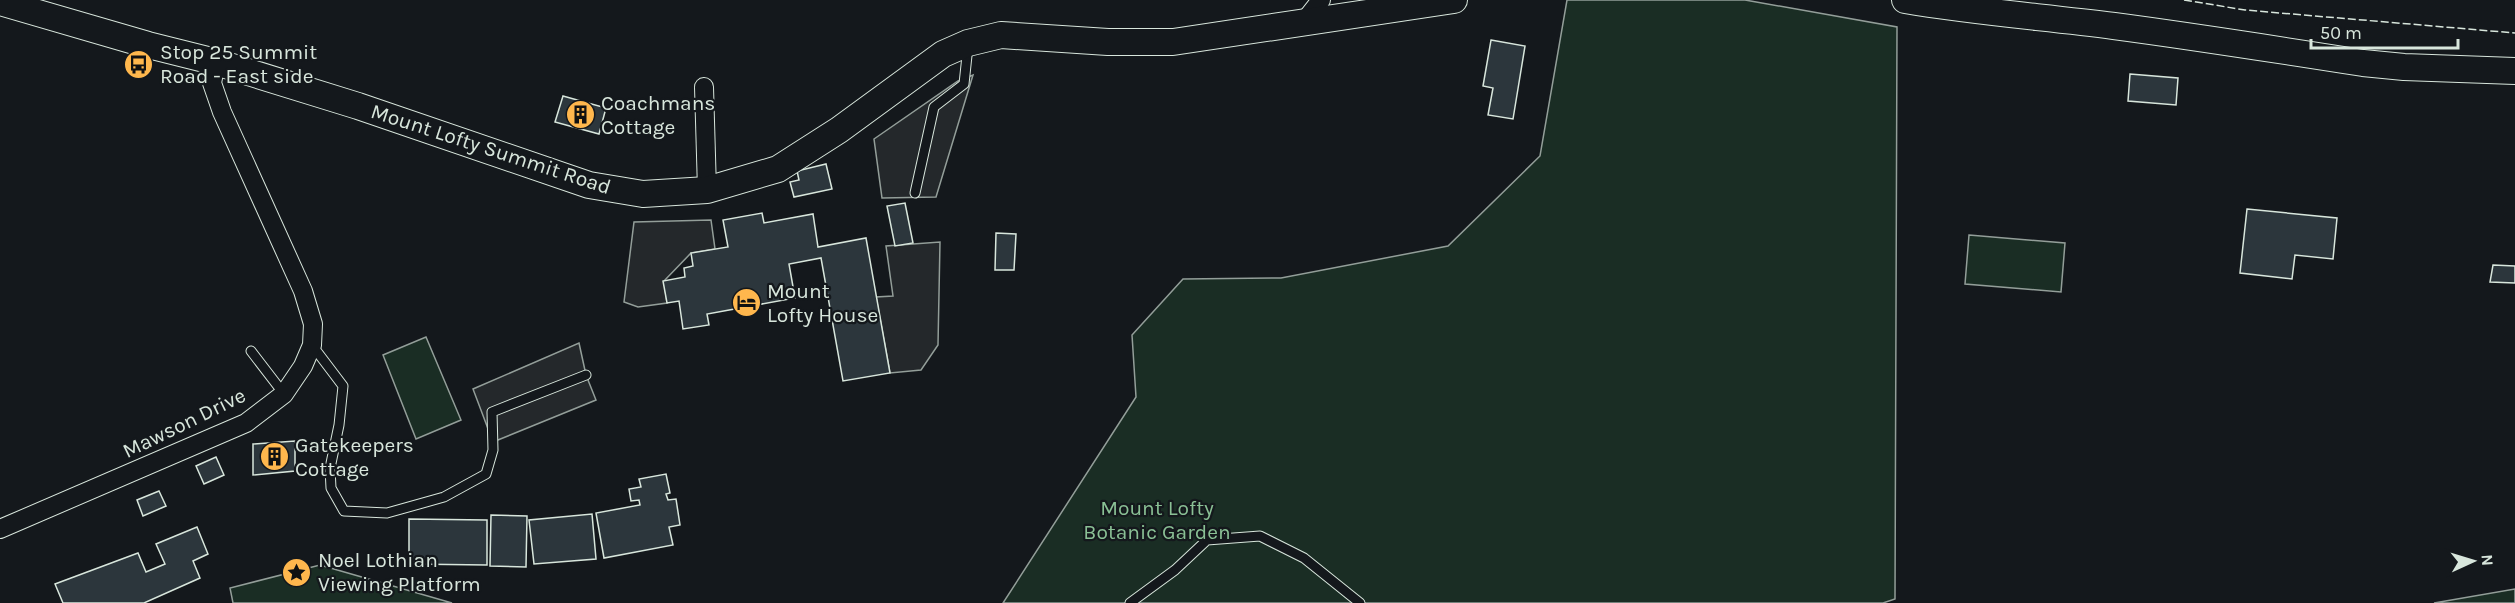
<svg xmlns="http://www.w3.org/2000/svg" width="2515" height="603" viewBox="0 0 2515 603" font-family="Karla,sans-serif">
<rect width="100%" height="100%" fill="#14181c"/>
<g fill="#1a2d24" stroke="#939e99" stroke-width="1.5">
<polygon points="1567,0 1745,0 1897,27 1895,599 1883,603 1003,603 1136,397 1132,335 1183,279 1281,278 1448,246 1540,156"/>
<polygon points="1969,235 2065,243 2061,292 1965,284"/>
<polygon points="426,337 461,420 416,439 383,355"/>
<polygon points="320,565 452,603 233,603 230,588"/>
<polygon points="2515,589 2515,603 2434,603"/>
</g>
<g fill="#24282b" stroke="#939e99" stroke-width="1.5">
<polygon points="973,75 936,197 882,198 874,139 958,81"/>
<polygon points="711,220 715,249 691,253 664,281 667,303 638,307 624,302 634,222"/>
<polygon points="940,242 938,345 921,370 890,373 876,297 893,296 886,246"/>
<polygon points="579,343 586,375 596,400 493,442 473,389"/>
</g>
<g fill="#2c363c" stroke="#d8e6dc" stroke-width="1.5">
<polygon points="1491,40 1525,46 1513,119 1488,115 1493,88 1483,86"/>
<polygon points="2130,74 2178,78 2176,105 2128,101"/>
<polygon points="563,96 606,108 599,134 555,122"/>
<polygon points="826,164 832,189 794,197 790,182 799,180 797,171"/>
<polygon points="905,203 913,243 895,246 887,206"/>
<polygon points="2247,209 2337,218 2333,259 2295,255 2292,279 2240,273"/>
<polygon points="762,213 764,223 813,214 818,247 866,238 890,373 843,381 821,258 789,264 795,298 707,314 709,325 683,329 679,301 667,303 663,281 685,277 684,268 693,266 691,253 728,247 723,220"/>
<polygon points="996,233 1016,234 1014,270 995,270"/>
<polygon points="2493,265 2515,266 2515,283 2490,282"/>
<polygon points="295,441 295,471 253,475 253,444"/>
<polygon points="216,457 224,475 204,484 196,466"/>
<polygon points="666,474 670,493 666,494 668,500 676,499 680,525 669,527 673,545 604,558 596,513 640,505 639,500 631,501 629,489 641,487 639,479"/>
<polygon points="159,491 166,506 143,516 137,500"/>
<polygon points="592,514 596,559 534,564 529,520"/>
<polygon points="491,515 527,516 526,567 490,566"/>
<polygon points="409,519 487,520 487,565 409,564"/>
<polygon points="197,527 208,554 193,561 200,578 144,603 63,603 55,584 138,553 146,572 165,564 156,544"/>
</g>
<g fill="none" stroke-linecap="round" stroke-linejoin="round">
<defs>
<g id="service">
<polyline points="915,193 934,107 964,84 968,46"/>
<polyline points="312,345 343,386 339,425 330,468 331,488 344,511 387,513 444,497 486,474 493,450 492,412 586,375"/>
<polyline points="251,351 284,394"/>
<polyline points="1130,603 1175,570 1207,540 1260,536 1304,558 1360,603"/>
</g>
<g id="minor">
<polyline points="1303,23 1321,0"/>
<polyline points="704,87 707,190"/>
<polyline points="0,529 246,423 284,394 303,366 312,345 313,324 303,291 222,112 212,83 216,62"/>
</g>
<g id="secondary">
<path d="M1905,0C1975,12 2045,17 2114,26C2197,37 2280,50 2363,63L2404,67L2515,71"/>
<polyline points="0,2 148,45 216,62 358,106 589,185 643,194 707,190 778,169 839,130 943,54 968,43 1001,35 1108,42 1173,42 1454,0"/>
</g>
</defs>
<use href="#service" stroke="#d8e6dc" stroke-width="11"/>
<use href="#minor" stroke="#d8e6dc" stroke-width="20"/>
<use href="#secondary" stroke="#d8e6dc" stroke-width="28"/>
<use href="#service" stroke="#14181c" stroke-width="9"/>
<use href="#minor" stroke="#14181c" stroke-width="18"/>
<use href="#secondary" stroke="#14181c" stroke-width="26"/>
<polyline stroke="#d8e6dc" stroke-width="1.5" stroke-dasharray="8 3" stroke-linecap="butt" points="2184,0 2245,10 2515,33"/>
</g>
<defs>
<symbol id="bus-disc" viewBox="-11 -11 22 22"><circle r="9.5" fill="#ffb74d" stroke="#14181c"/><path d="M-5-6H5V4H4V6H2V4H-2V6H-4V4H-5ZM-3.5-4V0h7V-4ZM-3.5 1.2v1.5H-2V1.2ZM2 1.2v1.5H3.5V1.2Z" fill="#111"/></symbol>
<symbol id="building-disc" viewBox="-11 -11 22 22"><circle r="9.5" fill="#ffb74d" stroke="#14181c"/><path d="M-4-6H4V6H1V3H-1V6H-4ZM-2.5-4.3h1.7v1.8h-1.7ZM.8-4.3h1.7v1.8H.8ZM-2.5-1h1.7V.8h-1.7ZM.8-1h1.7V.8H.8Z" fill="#111"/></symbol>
<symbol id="hotel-disc" viewBox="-11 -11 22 22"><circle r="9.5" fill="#ffb74d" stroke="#14181c"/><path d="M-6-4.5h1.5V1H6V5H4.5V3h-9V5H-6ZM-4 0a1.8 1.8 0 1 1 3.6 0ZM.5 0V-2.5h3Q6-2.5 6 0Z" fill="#111"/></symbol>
<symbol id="sight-disc" viewBox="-11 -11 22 22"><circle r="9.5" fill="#ffb74d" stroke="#14181c"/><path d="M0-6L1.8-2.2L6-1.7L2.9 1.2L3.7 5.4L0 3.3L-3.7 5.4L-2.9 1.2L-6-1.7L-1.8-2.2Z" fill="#111"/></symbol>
</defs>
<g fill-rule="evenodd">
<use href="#bus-disc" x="122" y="48" width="33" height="33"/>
<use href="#building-disc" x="564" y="98" width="33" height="33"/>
<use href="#hotel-disc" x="730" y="286" width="33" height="33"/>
<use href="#building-disc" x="258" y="440" width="33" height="33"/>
<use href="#sight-disc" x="280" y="556" width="33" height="33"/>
</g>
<g text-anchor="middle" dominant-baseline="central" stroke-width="4.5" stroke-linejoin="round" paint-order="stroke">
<g font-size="21" fill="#d8e6dc" stroke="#14181c" text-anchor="start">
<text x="160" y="52">Stop 25 Summit<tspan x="160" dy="24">Road - East side</tspan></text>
<text x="601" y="103">Coachmans<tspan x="601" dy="24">Cottage</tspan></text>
<text x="767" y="291">Mount<tspan x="767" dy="24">Lofty House</tspan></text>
<text x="295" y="445">Gatekeepers<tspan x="295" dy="24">Cottage</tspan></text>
<text x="318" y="560">Noel Lothian<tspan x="318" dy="24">Viewing Platform</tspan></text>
</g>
<g font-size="21" fill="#d8e6dc" stroke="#14181c">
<text transform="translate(491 149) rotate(18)">Mount Lofty Summit Road</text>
<text transform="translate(184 423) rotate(-26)">Mawson Drive</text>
</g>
<g font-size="21" fill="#8ac095" stroke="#14181c">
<text x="1157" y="508">Mount Lofty<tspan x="1157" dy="24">Botanic Garden</tspan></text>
</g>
</g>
<g transform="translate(2473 561) rotate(86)" stroke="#14181c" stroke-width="4.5" paint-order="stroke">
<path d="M0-4.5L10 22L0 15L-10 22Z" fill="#d8e6dc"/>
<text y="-9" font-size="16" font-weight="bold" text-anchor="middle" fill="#d8e6dc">N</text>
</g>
<path d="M2311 39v9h147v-9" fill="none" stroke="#d8e6dc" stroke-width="3"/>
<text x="2320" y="39" font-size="18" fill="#d8e6dc" stroke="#14181c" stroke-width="4.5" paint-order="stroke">50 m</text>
</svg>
